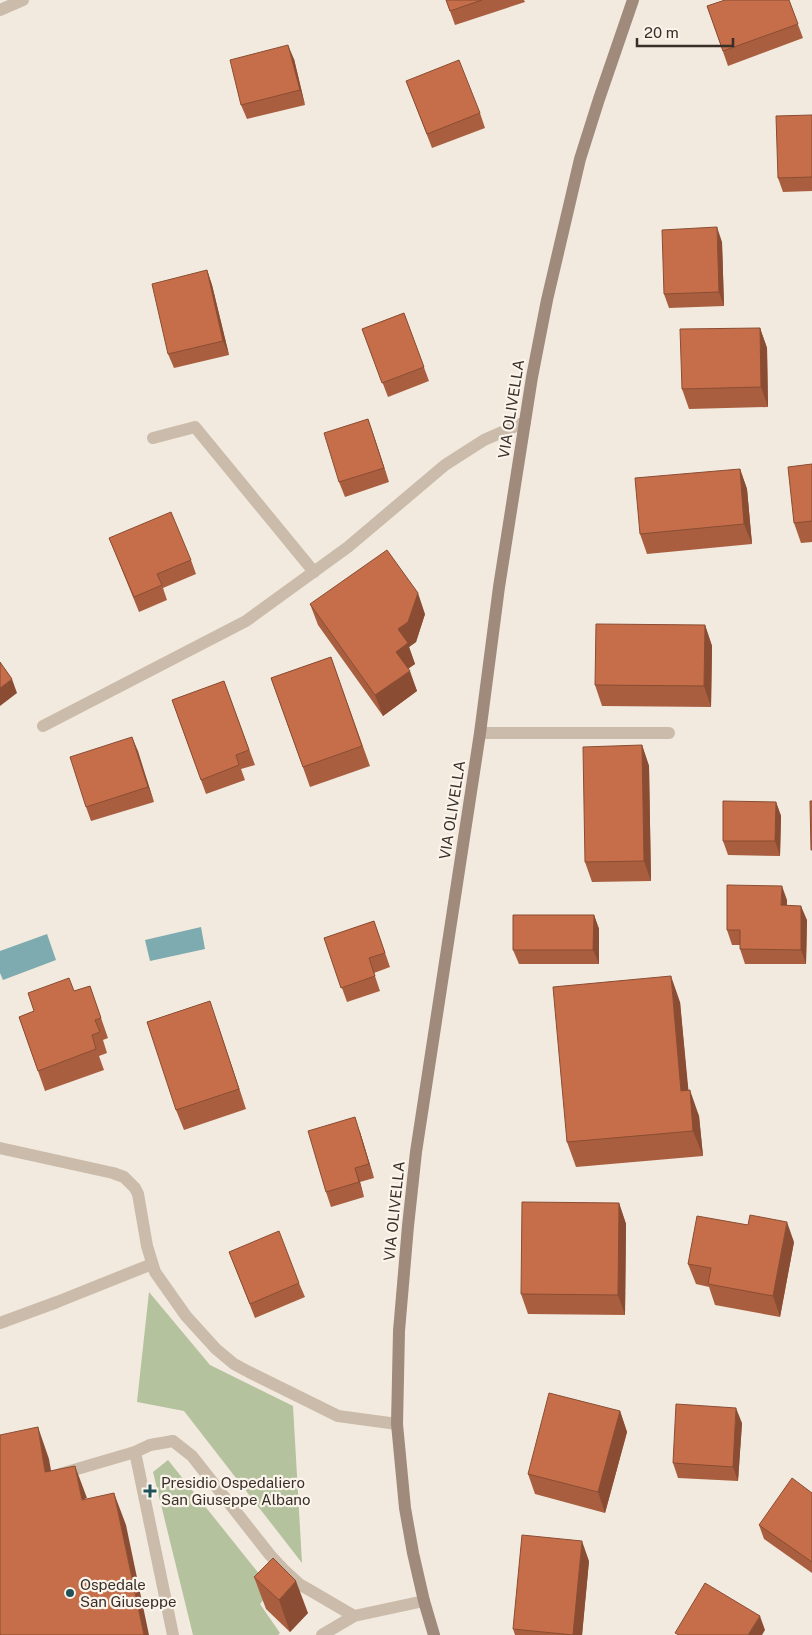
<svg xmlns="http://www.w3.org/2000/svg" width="812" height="1635" viewBox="0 0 812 1635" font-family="'Public Sans',sans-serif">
<rect width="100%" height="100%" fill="#f2eade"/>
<g fill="#b4c29e">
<polygon points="149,1292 210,1365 293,1406 302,1563 184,1411 137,1402"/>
<polygon points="168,1460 272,1590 260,1604 280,1633 278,1635 193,1635 153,1472"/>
</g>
<g fill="#7dabaf">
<polygon points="201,927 205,949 150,961 145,940"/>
<polygon points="47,934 56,960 3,980 0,973 0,951"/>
</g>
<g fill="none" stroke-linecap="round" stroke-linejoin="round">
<g stroke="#cbbbaa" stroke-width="12">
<polyline points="153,438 195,427 314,572"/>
<polyline points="43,726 246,621 348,547 445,465 484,440 525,422"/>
<polyline points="60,1474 135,1452 150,1445 173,1441 192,1456 270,1555 285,1571 299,1584 313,1592 354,1616"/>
</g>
<g stroke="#cbbbaa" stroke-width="12">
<polyline points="0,10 23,0"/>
<polyline points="480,733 669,733"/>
<polyline points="0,1148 113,1173 124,1177 135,1188 138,1194 147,1246 155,1272 186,1316 216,1349 234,1364 249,1372 338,1416 397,1424"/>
<polyline points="0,1323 57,1302 152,1264"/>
<polyline points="135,1452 173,1635"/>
<polyline points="322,1635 354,1616 424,1601"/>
</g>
<polyline stroke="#9f8a7b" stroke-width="12" points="434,1635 424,1601 413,1553 405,1508 397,1424 399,1331 408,1226 416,1152 480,733 499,587 532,377 547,300 580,159 599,99 633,0"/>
</g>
<g fill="#a95f3f">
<polygon points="446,0 524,0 525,2 455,25"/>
<polygon points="789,0 803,38 728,66 707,6"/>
<polygon points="294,59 305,105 247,119 241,105"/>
<polygon points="406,81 480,113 485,128 432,148"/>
<polygon points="812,115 812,191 783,192 778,178"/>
<polygon points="722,242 724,306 669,308 664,294"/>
<polygon points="207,270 212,285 229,355 174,368 168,354"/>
<polygon points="404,313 429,381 388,397 362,329"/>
<polygon points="760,328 767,348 768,407 689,409 682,389"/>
<polygon points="368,419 389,482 345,497 339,482"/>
<polygon points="812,464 812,542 801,543 794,523"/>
<polygon points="740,469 747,489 752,544 647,554 640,534"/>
<polygon points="109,538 191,560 196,574 163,588 167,600 139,612"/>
<polygon points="310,604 425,614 416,642 409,647 415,664 408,669 417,691 383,716 318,625"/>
<polygon points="705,625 712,646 711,707 602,706 595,685"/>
<polygon points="331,657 370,766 310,787 271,678"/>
<polygon points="224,681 255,765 241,769 245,780 206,794 172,700"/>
<polygon points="132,737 154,802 91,821 86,807"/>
<polygon points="642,745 649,766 651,881 592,882 585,862"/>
<polygon points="776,802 781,816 780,856 728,855 723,841"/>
<polygon points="787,900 787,905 807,920 806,964 745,964 740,949 740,945 732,945 727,930"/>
<polygon points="594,915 599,929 599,964 519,964 513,950"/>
<polygon points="374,921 390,967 374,973 380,991 347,1002 324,938"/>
<polygon points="90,986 108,1038 103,1040 107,1053 99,1056 104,1070 45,1091 19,1017 34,1011 74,991"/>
<polygon points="680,1002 688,1091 699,1116 703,1156 576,1167 567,1142"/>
<polygon points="217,1022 246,1109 184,1130 176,1110"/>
<polygon points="360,1132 374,1178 360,1182 364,1197 331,1207 326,1192"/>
<polygon points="619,1203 626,1224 625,1315 528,1314 521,1294"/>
<polygon points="794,1242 780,1317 715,1305 709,1287 696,1284 688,1264"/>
<polygon points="229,1252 299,1283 305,1297 255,1318"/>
<polygon points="620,1411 627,1432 605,1513 535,1494 528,1474"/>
<polygon points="742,1423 738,1481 678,1478 673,1463"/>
<polygon points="812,1493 812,1573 764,1539 759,1525"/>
<polygon points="589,1561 582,1635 515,1635 513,1629"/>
<polygon points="254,1577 308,1613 290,1632 266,1609"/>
</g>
<g fill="#8a4d33">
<polygon points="288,45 294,59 305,105 300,90"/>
<polygon points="717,227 722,242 724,306 719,292"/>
<polygon points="207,270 212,285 229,355 223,341"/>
<polygon points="760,328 767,348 768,407 761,387"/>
<polygon points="368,419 373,433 389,482 384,468"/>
<polygon points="740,469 747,489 752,544 744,524"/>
<polygon points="418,593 425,614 416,642 409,647 415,664 403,672 396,652 398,629"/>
<polygon points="705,625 712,646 711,707 704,686"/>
<polygon points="410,671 417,691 383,716 375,695"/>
<polygon points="12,679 17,693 0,706 0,688"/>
<polygon points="132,737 138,751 154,802 148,787"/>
<polygon points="642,745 649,766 651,881 644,861"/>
<polygon points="776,802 781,816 780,856 775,841"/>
<polygon points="782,886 787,900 786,919 781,905"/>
<polygon points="801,906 807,920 806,964 801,950"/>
<polygon points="594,915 599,929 599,964 593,950"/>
<polygon points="671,976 680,1002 691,1117 681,1091"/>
<polygon points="210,1001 246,1109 239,1089"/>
<polygon points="690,1090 699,1116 703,1156 693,1131"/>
<polygon points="355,1117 360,1132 374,1178 369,1164"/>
<polygon points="355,1168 360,1182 364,1197 359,1182"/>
<polygon points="619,1203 626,1224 625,1315 618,1295"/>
<polygon points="787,1222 794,1242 780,1317 773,1296"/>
<polygon points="736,1408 742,1423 738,1481 733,1467"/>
<polygon points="620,1411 627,1432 605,1513 598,1492"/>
<polygon points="38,1427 49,1459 57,1504 45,1472"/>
<polygon points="75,1466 87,1498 82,1500"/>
<polygon points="114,1493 126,1525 149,1635 144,1635"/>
<polygon points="582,1541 589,1561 582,1635 573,1635"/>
<polygon points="296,1581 308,1613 290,1632 279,1600"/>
<polygon points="760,1616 765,1630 762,1635 748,1635"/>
</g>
<g fill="#c56e49" stroke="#8a4d33">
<polygon points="446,0 482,0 450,11"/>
<polygon points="725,0 789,0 798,24 723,51 707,6"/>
<polygon points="288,45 300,90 241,105 230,60"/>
<polygon points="459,60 480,113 427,134 406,81"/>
<polygon points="812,115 812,177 778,178 776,116"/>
<polygon points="717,227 719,292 664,294 662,230"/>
<polygon points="207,270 223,341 168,354 152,284"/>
<polygon points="404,313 424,367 382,383 362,329"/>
<polygon points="760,328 761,387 682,389 680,329"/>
<polygon points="368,419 384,468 339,482 324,433"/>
<polygon points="812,464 812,521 794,523 788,467"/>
<polygon points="740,469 744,524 640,534 635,478"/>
<polygon points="171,512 191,560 157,574 162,585 134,597 109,538"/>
<polygon points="387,550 418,593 408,622 398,629 408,643 396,652 410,671 375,695 310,604"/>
<polygon points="596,624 705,625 704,686 595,685"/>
<polygon points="331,657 362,746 303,767 271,678"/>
<polygon points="0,662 12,679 0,688"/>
<polygon points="224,681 249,750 236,755 239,765 201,780 172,700"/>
<polygon points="132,737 148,787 86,807 70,757"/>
<polygon points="642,745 644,861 585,862 583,747"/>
<polygon points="723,801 776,802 775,841 723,841"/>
<polygon points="810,801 812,801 812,850 811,850"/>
<polygon points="727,885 782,886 781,905 801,906 801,950 740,949 740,930 727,930"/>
<polygon points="513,915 594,915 593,950 513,950"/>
<polygon points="374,921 385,953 369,958 375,976 341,988 324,938"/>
<polygon points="671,976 681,1091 690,1090 693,1131 567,1142 553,987"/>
<polygon points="69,978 74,991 90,986 101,1018 95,1020 100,1032 92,1035 96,1049 38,1071 19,1017 34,1011 28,993"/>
<polygon points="210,1001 239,1089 176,1110 147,1022"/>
<polygon points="355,1117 369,1164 355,1168 359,1182 326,1192 308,1131"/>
<polygon points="522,1202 619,1203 618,1295 521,1294"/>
<polygon points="750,1215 787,1222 773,1296 708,1284 711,1268 688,1264 697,1216 748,1225"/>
<polygon points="279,1231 299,1283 250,1304 229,1252"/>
<polygon points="549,1393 620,1411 598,1492 528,1474"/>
<polygon points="676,1404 736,1408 733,1467 673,1463"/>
<polygon points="38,1427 45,1472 75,1466 82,1500 114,1493 144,1635 0,1635 0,1435"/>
<polygon points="792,1478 812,1493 812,1562 759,1525"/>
<polygon points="522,1535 582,1541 573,1635 513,1629"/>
<polygon points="273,1558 296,1581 279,1600 254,1577"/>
<polygon points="705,1583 760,1616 748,1635 679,1635 675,1633"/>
</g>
<g fill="#1f525a" stroke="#faf4eb" stroke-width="2">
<path d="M147.5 1483.5h5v5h5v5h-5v5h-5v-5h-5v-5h5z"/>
<circle cx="70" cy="1593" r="5"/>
</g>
<g text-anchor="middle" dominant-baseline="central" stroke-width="4.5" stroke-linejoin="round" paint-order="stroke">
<g font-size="15" fill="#382f29" stroke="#faf4eb">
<text transform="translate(511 409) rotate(-81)">VIA OLIVELLA</text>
<text transform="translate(452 810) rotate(-81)">VIA OLIVELLA</text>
<text transform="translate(394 1211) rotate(-84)">VIA OLIVELLA</text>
</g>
<g font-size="15" fill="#382f29" stroke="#faf4eb" text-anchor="start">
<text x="161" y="1482">Presidio Ospedaliero<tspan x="161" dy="17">San Giuseppe Albano</tspan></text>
<text x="80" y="1584">Ospedale<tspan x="80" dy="17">San Giuseppe</tspan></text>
</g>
</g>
<path d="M637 38v8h96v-8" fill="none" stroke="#382f29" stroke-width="2.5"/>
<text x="644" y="38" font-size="15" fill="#382f29" stroke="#faf4eb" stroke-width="4" paint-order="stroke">20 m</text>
</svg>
